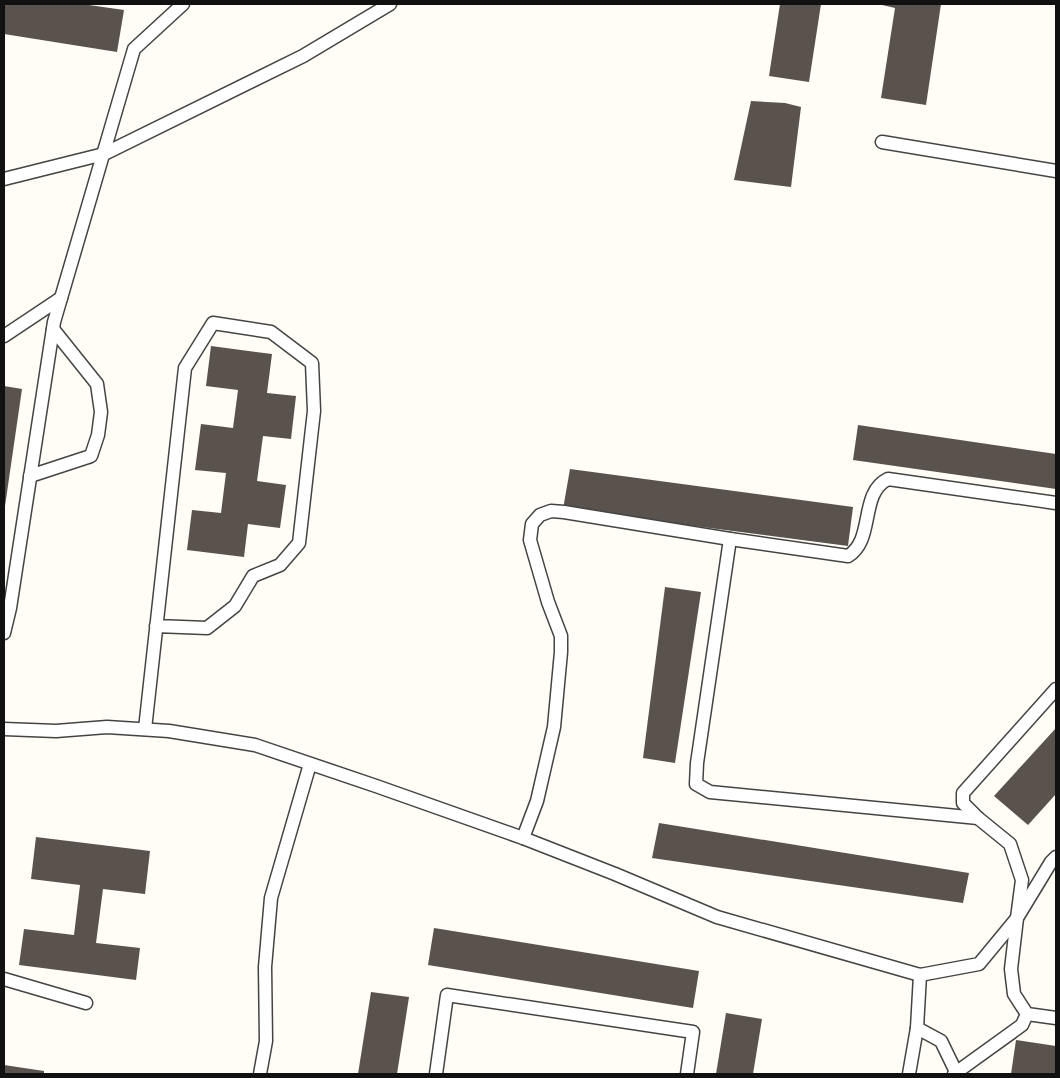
<svg xmlns="http://www.w3.org/2000/svg" width="1060" height="1078" viewBox="0 0 1060 1078" font-family="'Noto Serif',serif">
<rect width="100%" height="100%" fill="#fffdf5"/>
<g fill="#5a524d">
<polygon points="4,4 82,4 124,10 117,52 4,34"/>
<polygon points="780,4 821,4 809,82 769,76"/>
<polygon points="878,4 941,4 926,105 881,98 895,8"/>
<polygon points="751,101 785,103 801,107 791,187 734,180"/>
<polygon points="211,346 272,354 267,393 296,396 291,439 263,436 257,481 286,485 280,528 248,524 244,557 187,550 192,510 221,513 226,473 195,470 201,424 233,428 238,390 206,386"/>
<polygon points="4,386 22,389 5,506 4,506"/>
<polygon points="858,425 1056,454 1056,489 853,460"/>
<polygon points="570,469 853,507 848,546 563,509"/>
<polygon points="665,587 701,592 675,763 643,758"/>
<polygon points="1056,728 1056,794 1028,825 994,796"/>
<polygon points="659,823 969,873 963,903 652,858"/>
<polygon points="36,837 150,851 145,894 103,889 96,943 140,948 136,980 19,965 24,929 74,935 80,885 31,879"/>
<polygon points="434,928 699,971 693,1008 428,965"/>
<polygon points="371,992 409,997 397,1074 358,1074"/>
<polygon points="726,1013 762,1019 753,1074 716,1074"/>
<polygon points="1016,1040 1056,1046 1056,1074 1011,1074"/>
<polygon points="4,1065 44,1071 44,1074 4,1074"/>
</g>
<g fill="none" stroke-linecap="round" stroke-linejoin="round">
<defs>
<g id="lane">
<polyline points="882,142 1056,171"/>
<polyline points="4,179 104,154 303,56 390,4"/>
<polyline points="4,336 61,298"/>
<polyline points="30,476 91,456 98,435 101,412 97,384 53,329"/>
<polyline points="730,539 697,763 696,784 710,792 978,818"/>
<polyline points="4,633 10,608 54,322 134,49 183,4"/>
<polyline points="4,729 56,731 107,727 169,731 255,745 376,786 523,838 615,874 717,917 920,975 979,964 1017,918 1022,880 1010,844 978,818 963,803 963,793 1056,689"/>
<polyline points="145,729 185,368 213,323 271,332 312,363 314,411 299,543 280,565 253,576 235,606 207,628 156,626"/>
<path d="M523,838L537,801L554,727L561,652V636L548,602L530,540L532,524L540,515L551,511L564,512L730,539L848,556C875,540 859,493 888,479L1056,503"/>
<polyline points="1056,857 1051,862 1017,918 1011,969 1014,994 1027,1014 1056,1018"/>
<polyline points="4,979 86,1003"/>
<polyline points="917,1028 941,1041 957,1074"/>
<polyline points="260,1074 266,1041 265,967 271,898 310,764"/>
<polyline points="436,1074 447,995 693,1032 687,1074"/>
<polyline points="909,1074 917,1028 920,975"/>
<polyline points="954,1074 1022,1025 1027,1014"/>
</g>
</defs>
<use href="#lane" stroke="#444" stroke-width="15"/>
<use href="#lane" stroke="#fff" stroke-width="12"/>
</g>
<rect width="1060" height="1078" fill="none" stroke="#111111" stroke-width="10"/>
</svg>
